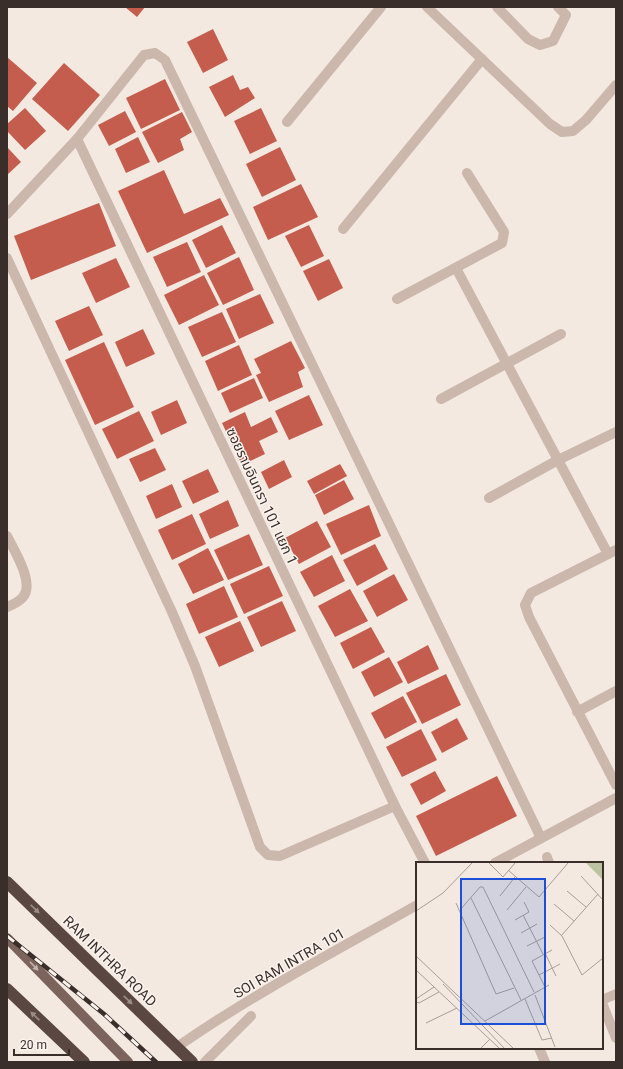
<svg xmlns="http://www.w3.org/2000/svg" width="623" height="1069" viewBox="0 0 623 1069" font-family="Roboto,'Noto Sans Thai',sans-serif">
<rect width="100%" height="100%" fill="#f3e9e1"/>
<g fill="#c55d4e">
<polygon points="125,7 145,7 137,17"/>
<polygon points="213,29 228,60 203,73 187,42"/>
<polygon points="7,57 37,83 13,111 7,106"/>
<polygon points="64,63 100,95 68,131 32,99"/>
<polygon points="233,75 240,90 248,87 255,98 225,117 209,87"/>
<polygon points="165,79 180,110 141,129 126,98"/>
<polygon points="25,108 46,131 25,150 7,131 7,124"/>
<polygon points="261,108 277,141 250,154 234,121"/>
<polygon points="125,111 136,132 109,146 98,125"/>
<polygon points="182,112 192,132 180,139 184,150 158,163 142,132"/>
<polygon points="138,137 150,162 126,173 115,149"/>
<polygon points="7,147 21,162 7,175"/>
<polygon points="280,147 296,180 262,197 246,164"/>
<polygon points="164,170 184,214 220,198 229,215 147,253 118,191"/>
<polygon points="301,184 318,217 268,240 253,207"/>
<polygon points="99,203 116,246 31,280 14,236"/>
<polygon points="222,225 236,253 206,268 192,240"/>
<polygon points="309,225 324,256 301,267 285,236"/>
<polygon points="187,242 201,272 167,287 153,257"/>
<polygon points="239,257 254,290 223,305 207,273"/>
<polygon points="116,258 130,287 96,303 82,273"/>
<polygon points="329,259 343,288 318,301 303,271"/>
<polygon points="204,275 219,305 179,325 164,295"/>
<polygon points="260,294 274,323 239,339 226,309"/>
<polygon points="89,306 103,335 69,351 55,321"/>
<polygon points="222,312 236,342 202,357 188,327"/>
<polygon points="143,329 155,354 126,367 115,342"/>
<polygon points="291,341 305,368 298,372 303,387 269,402 256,375 261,373 254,359"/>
<polygon points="104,342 134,407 95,425 65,360"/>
<polygon points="239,345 252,375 218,391 205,361"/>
<polygon points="254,378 263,398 230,413 221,393"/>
<polygon points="309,395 323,425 289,440 275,411"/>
<polygon points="177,400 187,423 161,435 151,412"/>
<polygon points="139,411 154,441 117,459 102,429"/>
<polygon points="245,412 251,427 271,417 278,432 259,441 265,454 242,465 222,423"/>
<polygon points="155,448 166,470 140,482 129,459"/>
<polygon points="284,460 292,477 269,489 261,472"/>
<polygon points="340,464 347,476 314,494 307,481"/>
<polygon points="208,469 219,492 193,504 182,481"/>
<polygon points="344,480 354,499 324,515 315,495"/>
<polygon points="172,484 182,507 156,519 146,496"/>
<polygon points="228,500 239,526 210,539 199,514"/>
<polygon points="369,505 381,536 341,555 326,524"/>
<polygon points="192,514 206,544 172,560 158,530"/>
<polygon points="317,521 331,547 299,564 285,538"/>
<polygon points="249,534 263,565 228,580 214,550"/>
<polygon points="375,544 388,569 357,586 343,560"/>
<polygon points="208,548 224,580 193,594 178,564"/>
<polygon points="332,555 345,581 314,597 300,572"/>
<polygon points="269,566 283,596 244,614 230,584"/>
<polygon points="394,574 408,600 377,617 363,591"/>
<polygon points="224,586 238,617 199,634 186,604"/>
<polygon points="350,589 368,621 335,637 318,606"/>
<polygon points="282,601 296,631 261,647 247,617"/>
<polygon points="240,621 254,651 219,667 205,637"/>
<polygon points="371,627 385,652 353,669 340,643"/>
<polygon points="428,645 439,669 408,684 397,662"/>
<polygon points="389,657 403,682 374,697 361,672"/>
<polygon points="446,674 461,705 422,724 406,693"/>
<polygon points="403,696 417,722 385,739 371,713"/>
<polygon points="457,718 468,739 442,753 431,732"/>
<polygon points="421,729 437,760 402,777 386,747"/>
<polygon points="435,771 446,791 421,805 410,784"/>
<polygon points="497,776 517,816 436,856 416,816"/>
</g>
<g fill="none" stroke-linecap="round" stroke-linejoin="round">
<g stroke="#ccb7ac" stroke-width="10">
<polyline points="427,7 550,124 562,132 573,131 586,120 616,85"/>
<polyline points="497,7 528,39 540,45 553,41 566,15 558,7"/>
<polyline points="287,122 381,7"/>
<polyline points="77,139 395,806 425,863"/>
<polyline points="7,214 77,139 144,55 155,53 165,60 541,838"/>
<polyline points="343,229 482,59"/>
<polyline points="7,258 172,612 195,666 260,847 268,855 280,856 395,806"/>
<polyline points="456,268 608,554"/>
<polyline points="397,299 502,243 504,232 467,173"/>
<polyline points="441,399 561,334"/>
<polyline points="489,498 558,460 616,432"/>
<path d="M7,536C14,550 35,583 23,597C20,601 12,605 7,607"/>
<polyline points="616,550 531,593 525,605 529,617 616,785"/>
<polyline points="577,712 616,691"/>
<polyline points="547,857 549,863"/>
<polyline points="495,863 616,798"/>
<polyline points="602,1000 616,994"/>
<polyline points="602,1003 616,1038"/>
<path d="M177,1047C253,994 336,951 417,905"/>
<polyline points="539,1048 545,1062"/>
<polyline points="205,1062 251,1016"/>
</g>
<polyline stroke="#7c645d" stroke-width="10" points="7,938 128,1062"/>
<g stroke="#5b4742" stroke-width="12">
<polyline points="7,882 192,1062"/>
<polyline points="7,989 84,1062"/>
</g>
<defs>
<polyline id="rail" points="7,936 104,1014 156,1062"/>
</defs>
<use href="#rail" stroke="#3a2e2b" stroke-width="4.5"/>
<use href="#rail" stroke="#fbf3ee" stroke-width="3" stroke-dasharray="9" stroke-linecap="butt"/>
</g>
<defs><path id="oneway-solid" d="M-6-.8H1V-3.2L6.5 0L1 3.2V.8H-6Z"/></defs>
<g fill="#9b8c87">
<use href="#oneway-solid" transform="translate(35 909) rotate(44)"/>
<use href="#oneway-solid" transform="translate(128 1000) rotate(44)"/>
<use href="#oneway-solid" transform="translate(35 1016) rotate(-137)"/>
</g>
<use fill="#c2b3ad" href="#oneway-solid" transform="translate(34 966) rotate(46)"/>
<g text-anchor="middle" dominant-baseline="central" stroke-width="3" stroke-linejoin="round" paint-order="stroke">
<g font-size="14" fill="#3a2e2b" stroke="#fbf3ee">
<text transform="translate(262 496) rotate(65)">ซอยรามอินทรา 101 แยก 1</text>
<text transform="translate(110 961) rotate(44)">RAM INTHRA ROAD</text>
<text transform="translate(289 963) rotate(-30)">SOI RAM INTRA 101</text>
</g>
</g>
<g transform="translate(416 862)">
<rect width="187" height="187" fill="#f3e9e1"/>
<path d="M170,1H187V18Z" fill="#bbc3a1"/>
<path fill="none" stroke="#a99e98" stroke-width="1" d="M73,1L87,15L99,1M92,8L123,35L152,1M165,14L187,38M151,29L170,45M84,34L99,15M55,36L105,138M40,41L80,132L98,126M138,42L158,59M44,48L64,25H67L118,130M91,48L110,25M0,49L27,31L56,1M107,53L127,92M99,58L113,50L108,40M134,63L146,74L166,113L187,96M105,71L121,62M145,74L182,32M111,84L129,75M129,91L140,114M0,94L97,186M0,108L83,186M123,113L144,102M27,122L88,186M129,125L116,99L136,88M119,133L139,185M0,137L18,125M109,137L126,178L136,176M0,140L3,141L23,130M69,159L133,123M10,161L41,146M65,186L74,177"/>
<path fill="#1d4ed8" fill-opacity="0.15" stroke="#1d4ed8" stroke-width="2" d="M45,17H129V162H45Z"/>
<rect width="187" height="187" fill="none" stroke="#3a2e2b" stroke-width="2"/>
</g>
<rect width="623" height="1069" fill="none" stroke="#3a2e2b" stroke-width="16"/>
<path d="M14 1049v6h55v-6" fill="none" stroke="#3a2e2b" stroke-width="2"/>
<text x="20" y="1049" font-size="12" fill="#3a2e2b" stroke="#fbf3ee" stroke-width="3" paint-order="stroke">20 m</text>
</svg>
